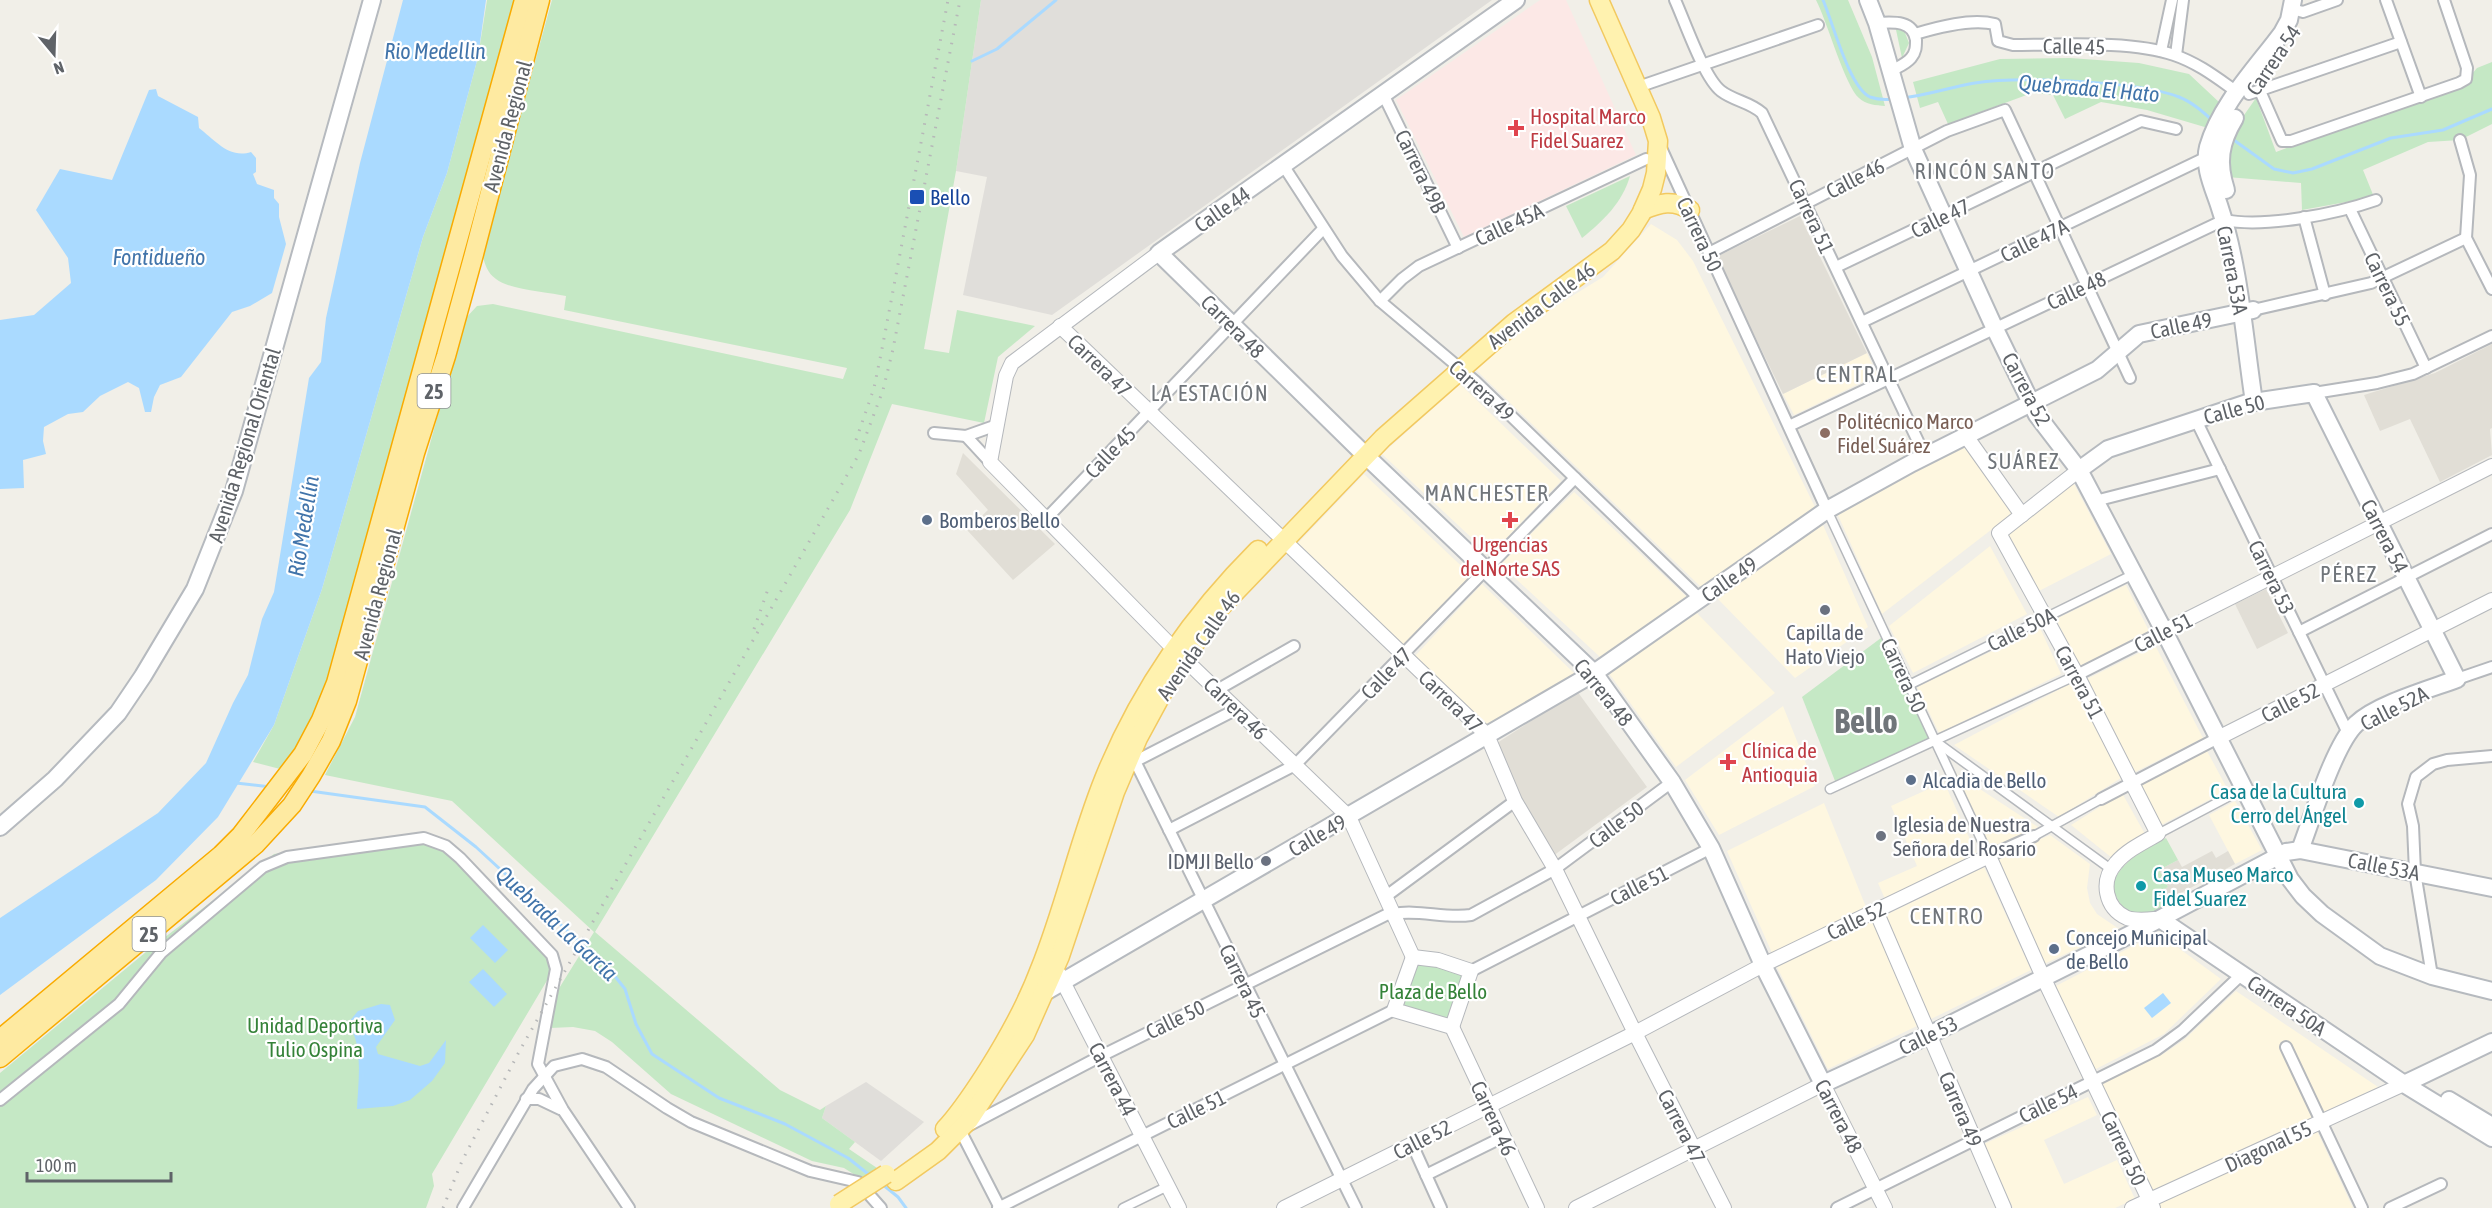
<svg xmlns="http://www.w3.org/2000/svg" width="2492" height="1208" viewBox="0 0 2492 1208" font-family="'Asap Condensed',sans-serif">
<rect width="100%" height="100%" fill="#f1efe8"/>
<g fill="#fef7e0">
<polygon points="1651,224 1677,240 1693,261 1816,509 1701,587 1475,369 1543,314 1603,277"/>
<polygon points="1867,353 1877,375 1794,415 1783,394"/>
<polygon points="1460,384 1561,481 1490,555 1382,454"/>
<polygon points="1963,445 2013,513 1882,614 1837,513"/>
<polygon points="1364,474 1472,576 1404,646 1297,544"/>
<polygon points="2074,484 2111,554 2037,592 2007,534"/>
<polygon points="1574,492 1689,599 1600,657 1500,564"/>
<polygon points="1823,525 1868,627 1795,678 1716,597"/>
<polygon points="1990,546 2027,614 1913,673 1889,626"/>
<polygon points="1482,584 1576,675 1488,726 1415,656"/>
<polygon points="2126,585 2149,631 2080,666 2056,619"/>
<polygon points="1695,611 1775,693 1676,767 1608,672"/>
<polygon points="2040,628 2061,674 1939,733 1917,687"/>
<polygon points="2155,645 2203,738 2135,772 2087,679"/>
<polygon points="2073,682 2121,778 2059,817 1954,745"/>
<polygon points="1783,706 1815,786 1719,835 1685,780"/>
<polygon points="2207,751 2228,790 2161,825 2140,786"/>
<polygon points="1954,772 2038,827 1991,850"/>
<polygon points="1944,782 1978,857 1885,899 1878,883 1917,866 1891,806"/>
<polygon points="2122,793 2145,834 2112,858 2071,825"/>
<polygon points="2235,801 2262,850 2235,864 2209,815"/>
<polygon points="1824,803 1866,907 1772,953 1727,851"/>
<polygon points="2050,835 2090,864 2087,888 2090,903 2097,914 2119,929 2044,964 1995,859"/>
<polygon points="1984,867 2031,970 1931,1019 1886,915"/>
<polygon points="1872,920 1917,1026 1828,1069 1777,967"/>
<polygon points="2158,933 2221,979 2164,1034 2094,1070 2054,987"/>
<polygon points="2236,991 2378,1087 2149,1192 2100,1085 2163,1054 2184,1040"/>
<polygon points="2088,1097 2097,1115 2044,1140 2064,1184 2117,1160 2135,1199 2115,1208 2013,1208 1984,1144"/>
<polygon points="2317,1131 2353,1208 2161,1208 2159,1204"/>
</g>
<g fill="#e0deda">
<polygon points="981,0 1492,0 1052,315 963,295 987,177 956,171"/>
<polygon points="866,1082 924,1122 881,1161 822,1118 826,1106"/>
</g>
<g fill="#e1ded6">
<polygon points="1800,216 1867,353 1783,394 1716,257"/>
<polygon points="2492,344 2492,428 2490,429 2492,455 2440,482 2410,419 2380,431 2364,395 2435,373"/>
<polygon points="963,453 1055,544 1013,580 967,530 988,510 956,474"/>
<polygon points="2266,589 2288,633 2257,649 2235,604"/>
<polygon points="1577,691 1647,787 1553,856 1539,835 1494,745"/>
<polygon points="2212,851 2216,858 2228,851 2235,864 2166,901 2160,891 2168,887 2159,870 2178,860 2182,867"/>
</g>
<polygon fill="#fce8e6" points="1540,0 1566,0 1636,155 1464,237 1396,100"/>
<g fill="#c5e8c5">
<polygon points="487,0 518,0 340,643 314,713 284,770 253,762 274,725 322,589 423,237 447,173 478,57"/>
<path d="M552,0H981L956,171L924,349L949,353L957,310L1035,326L998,357L984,423L892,404L850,510L595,932L780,1090L820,1110L826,1106L822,1118L855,1142L849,1149L877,1168L863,1180L844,1168L812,1161L671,1094L612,1042L595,1031L573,1027L550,1028L558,990L594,932L452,801L325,775L355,717L464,320L477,306L493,304L843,379L847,368L564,310L566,296C548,292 510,290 496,279C487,273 485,264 482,254Z"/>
<path d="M1816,0H1848L1872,57L1885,106C1876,105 1866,105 1859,98C1845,86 1827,21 1816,0Z"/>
<polygon points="1895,25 1903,28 1909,43 1902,58"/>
<polygon points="2070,58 2139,63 2189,74 2220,103 2208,128 2147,110 2101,102 2065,119 2053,95 2032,93 1948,124 1938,102 1920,108 1913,82 2000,59"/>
<polygon points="2492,62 2492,124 2460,140 2428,142 2363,170 2374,197 2302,210 2301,183 2227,177 2228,138 2256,98 2276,152 2466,81 2477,68"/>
<path d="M1630,176C1622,203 1604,220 1582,238L1566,206Z"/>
<polygon points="1885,635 1935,741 1837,786 1802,697"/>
<polygon points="404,835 428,836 446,845 543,944 555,967 432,1174 434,1186 426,1208 0,1208 0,1073 152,947 274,854"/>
<path d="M2166,838L2178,860L2159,870L2168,887L2160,891L2169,906C2140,921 2121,917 2112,885C2123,859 2143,851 2166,838Z"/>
<polygon points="1415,960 1466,974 1449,1022 1398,1008"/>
</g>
<g fill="#aadaff">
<polygon points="403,0 486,0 478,57 447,173 423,237 322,589 274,725 218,817 156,880 0,995 0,918 158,813 206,763 233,703 248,675 262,619 274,592 309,378 321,362 326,318 360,163"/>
<path d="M156,89L158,96L198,117L199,128C215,140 229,159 251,152L256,158V172L253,174L257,184L274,190V198L279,204V217L286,244L272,293L250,306L232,312L181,377L160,385L154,397L151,412H145L139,388L128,382L100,396L83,412L68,414L44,427L43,441L46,454L23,460L24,488L0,489V320L34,315L71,283L68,258L36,210L60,169L112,180L149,90Z"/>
<polygon points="483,925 508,950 495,963 470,938"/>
<polygon points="483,969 507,994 494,1007 469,982"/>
<polygon points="2163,993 2171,1003 2152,1018 2144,1008"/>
<path d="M381,1004L390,1005L395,1020L376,1047L378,1054L420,1066L429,1063L446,1040L445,1063L432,1081L410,1100L393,1106L357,1109C358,1083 364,1046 348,1023L358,1011Z"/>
</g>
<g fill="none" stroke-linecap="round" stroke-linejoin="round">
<g stroke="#aadaff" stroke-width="3">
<path d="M1823,0C1833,23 1849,87 1870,97C1878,100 1886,100 1894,99"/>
<polyline points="972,61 997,49 1056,0"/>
<path d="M1903,98C1928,95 1951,87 1975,83C2019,76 2138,81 2179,97C2192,102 2203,112 2213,121"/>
<polyline points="2231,138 2274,169 2293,173 2312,169 2391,138 2443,130 2492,109"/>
<polyline points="236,783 271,787"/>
<polyline points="310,791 425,807 476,847 610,970 625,989 636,1024 652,1054 719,1098 785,1124 848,1158 872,1177"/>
<polyline points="882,1184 898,1197 906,1208"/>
</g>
<defs>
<g id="pedestrian">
<polyline points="1827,510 1989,856"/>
<polyline points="1909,685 2134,574"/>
<polyline points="1935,741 2112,870"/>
<polyline points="1830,789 2077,675"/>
<polyline points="2158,834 2243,789"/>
<polyline points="2034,836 2101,799"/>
<polyline points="1123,1208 1168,1186"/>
</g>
<g id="minor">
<path d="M1675,0C1685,22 1704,78 1721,91C1734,101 1750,102 1762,113L1925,456"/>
<polyline points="2386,0 2421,97"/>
<polyline points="2292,9 2303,12 2337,0"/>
<path d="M1877,23C1893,22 1913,20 1916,40C1916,47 1916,52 1911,58C1906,64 1898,67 1891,71"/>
<path d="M1915,34C1938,27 1971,18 1995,24L1998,41L2013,45C2058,45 2132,40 2174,55C2198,63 2217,78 2237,92"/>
<polyline points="2161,51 2172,0"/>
<polyline points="2176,55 2183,0"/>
<polyline points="1638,87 1818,25"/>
<polyline points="2260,91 2282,141 2291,141 2459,83 2466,79 2467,68 2444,0"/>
<polyline points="1383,94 1458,248"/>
<polyline points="2249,94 2401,42"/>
<polyline points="2460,140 2470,175 2466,238 2492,289"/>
<polyline points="1661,148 1827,510"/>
<polyline points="1283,165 1342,256 1380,301 1475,381 1700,599"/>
<polyline points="2350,209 2426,368"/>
<polyline points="2304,217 2325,295"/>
<polyline points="1709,253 1947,131 2005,110 2130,378"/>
<polyline points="1836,267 2141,121 2176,129"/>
<polyline points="1380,301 1402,279 1419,266 1646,159"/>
<polyline points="2253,310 2371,283 2466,238"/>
<polyline points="1862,322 2207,157"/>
<polyline points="2314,393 2377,383 2413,374 2492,336"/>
<polyline points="2196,420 2348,733"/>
<path d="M1789,426L2224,220C2265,228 2336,214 2376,200"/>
<polyline points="934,433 966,436 997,425"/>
<polyline points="966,436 990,462"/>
<polyline points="2095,501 2220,469"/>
<polyline points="1046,519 1323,229"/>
<polyline points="2299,632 2492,534"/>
<polyline points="2077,675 2164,631"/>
<polyline points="2457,679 2492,667"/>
<polyline points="1217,690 1294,646"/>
<polyline points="1131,753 1356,1208"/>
<polyline points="1130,764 1237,709"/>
<polyline points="2101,799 2218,738"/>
<polyline points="1169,830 1295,765 1575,478"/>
<polyline points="1989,856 2034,836"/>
<polyline points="1385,897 1515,801"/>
<path d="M1393,914C1418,909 1445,919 1471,915L1555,869L1672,782"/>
<polyline points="1471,971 1711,848"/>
<polyline points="2432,976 2415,872 2413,826 2408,804 2416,777 2433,764 2447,760 2492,756"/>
<polyline points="2286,1047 2362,1208"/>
<polyline points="526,1099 539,1099 560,1109"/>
<polyline points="0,1100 119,1004 161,953 263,867 287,857 424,838 446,846 460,858 552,955 556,969 538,1064 563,1110 629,1208"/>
<polyline points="1412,1144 1441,1208"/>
<polyline points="1426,1175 1503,1137"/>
<polyline points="463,1208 533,1089 554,1066 582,1059 606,1067 667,1108 691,1122 810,1171 858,1182 881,1208"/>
<polyline points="998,1208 1394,1010"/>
<polyline points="1000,1208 960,1130 1101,1056 1392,912"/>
<polyline points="1837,1208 2156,1050 2182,1031 2242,974"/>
<polyline points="2390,1208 2441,1184"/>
</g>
<g id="tertiary">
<polyline points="1159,253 1012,363 1006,376 990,462 1174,649 1349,817 1413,957"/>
<polyline points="1060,326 1487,735 1515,801 1555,869 1635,1033 1724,1208"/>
<polyline points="1966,436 2022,515"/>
<path d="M2079,470L1999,533L2077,675L2158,834C2144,842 2127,850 2116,863C2100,881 2105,908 2127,918C2136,921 2145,920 2155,919"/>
<polyline points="2164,631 2492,466"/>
<polyline points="2218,738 2492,600"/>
<polyline points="1876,911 2004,1208"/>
<polygon points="1413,957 1438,960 1471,971 1452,1027 1394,1010"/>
<polyline points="1059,974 1179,1208"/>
<polyline points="1452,1027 1537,1208"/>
<polyline points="1284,1208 1635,1033 1763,965 1989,856 2043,977 2153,1208"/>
<polyline points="1576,1208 1823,1084 1885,1208"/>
<polyline points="2132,1208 2404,1084"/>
</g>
<g id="secondary">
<polyline points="1516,0 1159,253 1365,455 1594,673 1672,782 1711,848 1763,965 1823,1084 1921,1039 2133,933 2286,852 2300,850 2492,888"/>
<polyline points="1868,0 1877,23 1913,149 1995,329 2037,415 2079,470 2164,631 2290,879 2303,896 2322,914 2380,956 2432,976 2492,991"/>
<path d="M2226,190C2217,162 2220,143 2235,118"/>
<path d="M2254,402C2244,336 2240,268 2219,205C2213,187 2203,166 2208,147C2220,105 2256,68 2282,33L2289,20L2293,0"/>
<path d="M2079,470L2108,449L2196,420L2247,403L2314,393L2457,679C2430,689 2377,704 2356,724C2334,745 2312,819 2300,850"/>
<polyline points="0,827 55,779 118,713 143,676 195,589 234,491 372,0"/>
<polyline points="2160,919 2404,1084 2492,1138"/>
<polyline points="1038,996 1594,673 1827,510 1912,463 2097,370 2139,334 2253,310"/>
<polyline points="2404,1084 2492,1042"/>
<polyline points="2449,1100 2492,1126"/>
</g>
<g id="primary">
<path d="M1643,210C1660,203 1673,199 1690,210"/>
<path d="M945,1129C962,1111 975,1090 988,1070C1008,1038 1027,1004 1040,969C1065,907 1079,841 1104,779C1139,692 1192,616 1258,550"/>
<polyline points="896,1181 938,1151 969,1120 1025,1035 1060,956 1115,792 1138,738 1170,679 1219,609 1383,438 1514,323 1612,251 1631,230 1641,214 1652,189 1656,173 1658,141 1651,118 1599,0"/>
</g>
<g id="trunk">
<polyline points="0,1039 221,855 241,835 303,754 321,720 336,683 524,0"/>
<polyline points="0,1058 256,844 292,805 311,776 331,741 347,701 415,453 446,356 474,254 540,0"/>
</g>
</defs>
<use href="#pedestrian" stroke="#b5b8bc" stroke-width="11"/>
<use href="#minor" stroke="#b5b8bc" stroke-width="14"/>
<use href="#tertiary" stroke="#b5b8bc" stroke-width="16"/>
<use href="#secondary" stroke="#b6babf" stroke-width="20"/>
<use href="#primary" stroke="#f2c960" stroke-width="21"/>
<use href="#trunk" stroke="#f9ab00" stroke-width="21"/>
<use href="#pedestrian" stroke="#fff" stroke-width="8"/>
<use href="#minor" stroke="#fff" stroke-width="10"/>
<use href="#tertiary" stroke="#fff" stroke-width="14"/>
<use href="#secondary" stroke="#fff" stroke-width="16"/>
<use href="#primary" stroke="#fff2af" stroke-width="18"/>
<use href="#trunk" stroke="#feeaa1" stroke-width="18"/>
<g stroke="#b6b7b8" stroke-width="3" stroke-dasharray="1.5 8" stroke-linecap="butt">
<polyline points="856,440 874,388 882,349 948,0"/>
<polyline points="754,629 768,589"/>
<polyline points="443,1208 462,1161 520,1050 859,454 883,390 893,349 960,0"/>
</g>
<defs>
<polyline id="primary-bridge" points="839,1204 886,1174"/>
</defs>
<use href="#primary-bridge" stroke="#f2c960" stroke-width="21" stroke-linecap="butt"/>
<use href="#primary-bridge" stroke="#fff2af" stroke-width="18"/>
</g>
<g fill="#e0444e" stroke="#fff" stroke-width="2">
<path d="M1513 119h6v6h6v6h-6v6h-6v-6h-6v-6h6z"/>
<path d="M1507 511h6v6h6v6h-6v6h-6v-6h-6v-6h6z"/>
<path d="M1725 753h6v6h6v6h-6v6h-6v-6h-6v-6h6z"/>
</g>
<rect fill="#1a4fb4" stroke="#fff" stroke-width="2" x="909" y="189" width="16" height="16" rx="3"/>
<circle fill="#8d6e63" stroke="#fff" stroke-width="2" cx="1825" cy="433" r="6"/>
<g fill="#5c6f8a" stroke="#fff" stroke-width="2">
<circle cx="927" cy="520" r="6"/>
<circle cx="1911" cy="780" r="6"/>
<circle cx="2054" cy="949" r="6"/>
</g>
<g fill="#6b7280" stroke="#fff" stroke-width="2">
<circle cx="1825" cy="610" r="6"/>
<circle cx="1881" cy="836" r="6"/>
<circle cx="1266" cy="861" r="6"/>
</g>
<g fill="#0f9aa8" stroke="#fff" stroke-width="2">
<circle cx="2359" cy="803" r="6"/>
<circle cx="2141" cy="886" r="6"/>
</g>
<g text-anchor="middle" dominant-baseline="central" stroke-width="4.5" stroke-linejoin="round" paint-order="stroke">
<g fill="#fff" stroke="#8f9295" stroke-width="1.5">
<rect x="417.5" y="374" width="33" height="34" rx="4.5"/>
<rect x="132.5" y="917" width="33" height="34" rx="4.5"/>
</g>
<g font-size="20" font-weight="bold" fill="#5f6368">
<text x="434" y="391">25</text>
<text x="149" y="934">25</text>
</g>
<g font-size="21" fill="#5f6368" stroke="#fff">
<text transform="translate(2074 46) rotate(1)">Calle 45</text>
<text transform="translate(2273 60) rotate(-56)">Carrera 54</text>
<text transform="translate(507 126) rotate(-75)">Avenida Regional</text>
<text transform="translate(1421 171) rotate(64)">Carrera 49B</text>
<text transform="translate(1855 178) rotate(-27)">Calle 46</text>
<text transform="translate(1222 209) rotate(-35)">Calle 44</text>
<text transform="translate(1812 216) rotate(65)">Carrera 51</text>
<text transform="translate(1940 218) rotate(-26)">Calle 47</text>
<text transform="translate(1509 224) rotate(-25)">Calle 45A</text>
<text transform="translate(1700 234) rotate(65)">Carrera 50</text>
<text transform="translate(2034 240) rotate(-26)">Calle 47A</text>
<text transform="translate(2233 270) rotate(79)">Carrera 53A</text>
<text transform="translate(2388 289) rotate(64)">Carrera 55</text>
<text transform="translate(2076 290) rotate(-25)">Calle 48</text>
<text transform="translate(1541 305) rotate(-37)">Avenida Calle 46</text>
<text transform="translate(2181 325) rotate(-12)">Calle 49</text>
<text transform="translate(1233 326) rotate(45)">Carrera 48</text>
<text transform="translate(1100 365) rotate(44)">Carrera 47</text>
<text transform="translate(2027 389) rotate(62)">Carrera 52</text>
<text transform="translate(1482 390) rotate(42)">Carrera 49</text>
<text transform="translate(2234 409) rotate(-15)">Calle 50</text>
<text transform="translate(244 445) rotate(-73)">Avenida Regional Oriental</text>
<text transform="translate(1110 452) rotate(-46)">Calle 45</text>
<text transform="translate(2385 536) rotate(63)">Carrera 54</text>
<text transform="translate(2272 577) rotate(64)">Carrera 53</text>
<text transform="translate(1729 579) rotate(-35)">Calle 49</text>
<text transform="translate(377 594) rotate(-75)">Avenida Regional</text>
<text transform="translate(2021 629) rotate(-26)">Calle 50A</text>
<text transform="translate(2163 632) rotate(-27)">Calle 51</text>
<text transform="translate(1198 645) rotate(-55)">Avenida Calle 46</text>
<text transform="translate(1386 673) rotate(-46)">Calle 47</text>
<text transform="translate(1904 675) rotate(65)">Carrera 50</text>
<text transform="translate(2080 682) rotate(62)">Carrera 51</text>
<text transform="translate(1604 692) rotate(51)">Carrera 48</text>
<text transform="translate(1451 701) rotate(44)">Carrera 47</text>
<text transform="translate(2290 702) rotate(-27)">Calle 52</text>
<text transform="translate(1236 708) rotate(44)">Carrera 46</text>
<text transform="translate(2394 708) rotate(-27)">Calle 52A</text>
<text transform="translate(1616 824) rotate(-37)">Calle 50</text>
<text transform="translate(1317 835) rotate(-30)">Calle 49</text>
<text transform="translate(2384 866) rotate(11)">Calle 53A</text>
<text transform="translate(1639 885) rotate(-27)">Calle 51</text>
<text transform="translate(1856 920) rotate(-26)">Calle 52</text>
<text transform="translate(1243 981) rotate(64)">Carrera 45</text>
<text transform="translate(2287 1005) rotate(34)">Carrera 50A</text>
<text transform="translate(1175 1019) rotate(-26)">Calle 50</text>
<text transform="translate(1928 1035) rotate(-26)">Calle 53</text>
<text transform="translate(1113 1079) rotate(63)">Carrera 44</text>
<text transform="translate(2048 1103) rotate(-26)">Calle 54</text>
<text transform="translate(1196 1109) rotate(-26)">Calle 51</text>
<text transform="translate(1961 1109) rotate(67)">Carrera 49</text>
<text transform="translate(1839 1116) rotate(63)">Carrera 48</text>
<text transform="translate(1494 1118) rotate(65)">Carrera 46</text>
<text transform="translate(1682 1126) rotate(63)">Carrera 47</text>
<text transform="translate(1422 1139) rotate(-27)">Calle 52</text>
<text transform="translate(2268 1146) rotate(-25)">Diagonal 55</text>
<text transform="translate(2124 1148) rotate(65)">Carrera 50</text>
</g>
<g font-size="21" fill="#be3a42" stroke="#fff" text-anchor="start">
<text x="1530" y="116">Hospital Marco<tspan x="1530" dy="24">Fidel Suarez</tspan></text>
<text x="1510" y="544" text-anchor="middle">Urgencias<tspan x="1510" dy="24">delNorte SAS</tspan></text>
<text x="1742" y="750">Clínica de<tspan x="1742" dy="24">Antioquia</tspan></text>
</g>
<g font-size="21" fill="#164399" stroke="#fff" text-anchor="start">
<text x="930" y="197">Bello</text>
</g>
<g font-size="21" fill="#785e54" stroke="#fff" text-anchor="start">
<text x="1837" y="421">Politécnico Marco<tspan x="1837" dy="24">Fidel Suárez</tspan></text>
</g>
<g font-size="21" fill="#4e5e75" stroke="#fff" text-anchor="start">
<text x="939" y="520">Bomberos Bello</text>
<text x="1923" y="780">Alcadia de Bello</text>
<text x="2066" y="937">Concejo Municipal<tspan x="2066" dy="24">de Bello</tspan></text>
</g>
<g font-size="21" fill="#5b616d" stroke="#fff">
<text x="1825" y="632">Capilla de<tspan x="1825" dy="24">Hato Viejo</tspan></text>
<text x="1893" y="824" text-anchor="start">Iglesia de Nuestra<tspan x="1893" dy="24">Señora del Rosario</tspan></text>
<text x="1254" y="861" text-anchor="end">IDMJI Bello</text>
</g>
<g font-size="21" fill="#0d838f" stroke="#fff" text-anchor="end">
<text x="2347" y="791">Casa de la Cultura<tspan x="2347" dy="24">Cerro del Ángel</tspan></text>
<text x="2153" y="874" text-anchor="start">Casa Museo Marco<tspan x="2153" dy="24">Fidel Suarez</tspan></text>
</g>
<g font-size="21" fill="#348238" stroke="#fff">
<text x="1433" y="991">Plaza de Bello</text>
<text x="315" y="1025">Unidad Deportiva<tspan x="315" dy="24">Tulio Ospina</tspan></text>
</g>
<g font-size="22" font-style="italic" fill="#4174aa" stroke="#fff">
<text x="435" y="51">Rio Medellin</text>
<text transform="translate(2089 88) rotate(5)">Quebrada El Hato</text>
<text x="159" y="257">Fontidueño</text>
<text transform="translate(303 526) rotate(-81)">Río Medellín</text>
<text transform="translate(557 923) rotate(43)">Quebrada La García</text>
</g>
<g font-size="22" letter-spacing="1.5" fill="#70757a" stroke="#fff">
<text x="1985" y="171">RINCÓN SANTO</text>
<text x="1857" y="374">CENTRAL</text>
<text x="1210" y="393">LA ESTACIÓN</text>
<text x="2024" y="461">SUÁREZ</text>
<text x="1487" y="493">MANCHESTER</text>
<text x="2349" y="574">PÉREZ</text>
<text x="1947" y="916">CENTRO</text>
</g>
<g font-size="33" font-weight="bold" fill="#70757a" stroke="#fff">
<text x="1866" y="721">Bello</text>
</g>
</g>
<g transform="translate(54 54) rotate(161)" stroke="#ffffff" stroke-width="4.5" paint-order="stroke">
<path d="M0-4.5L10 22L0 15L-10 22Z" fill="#5f6368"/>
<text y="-9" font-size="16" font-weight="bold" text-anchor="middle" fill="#5f6368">N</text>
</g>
<path d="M27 1172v9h144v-9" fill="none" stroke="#5f6368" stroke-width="3"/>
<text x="36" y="1172" font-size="18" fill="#5f6368" stroke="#ffffff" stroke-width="4.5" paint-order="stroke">100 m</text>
</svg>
